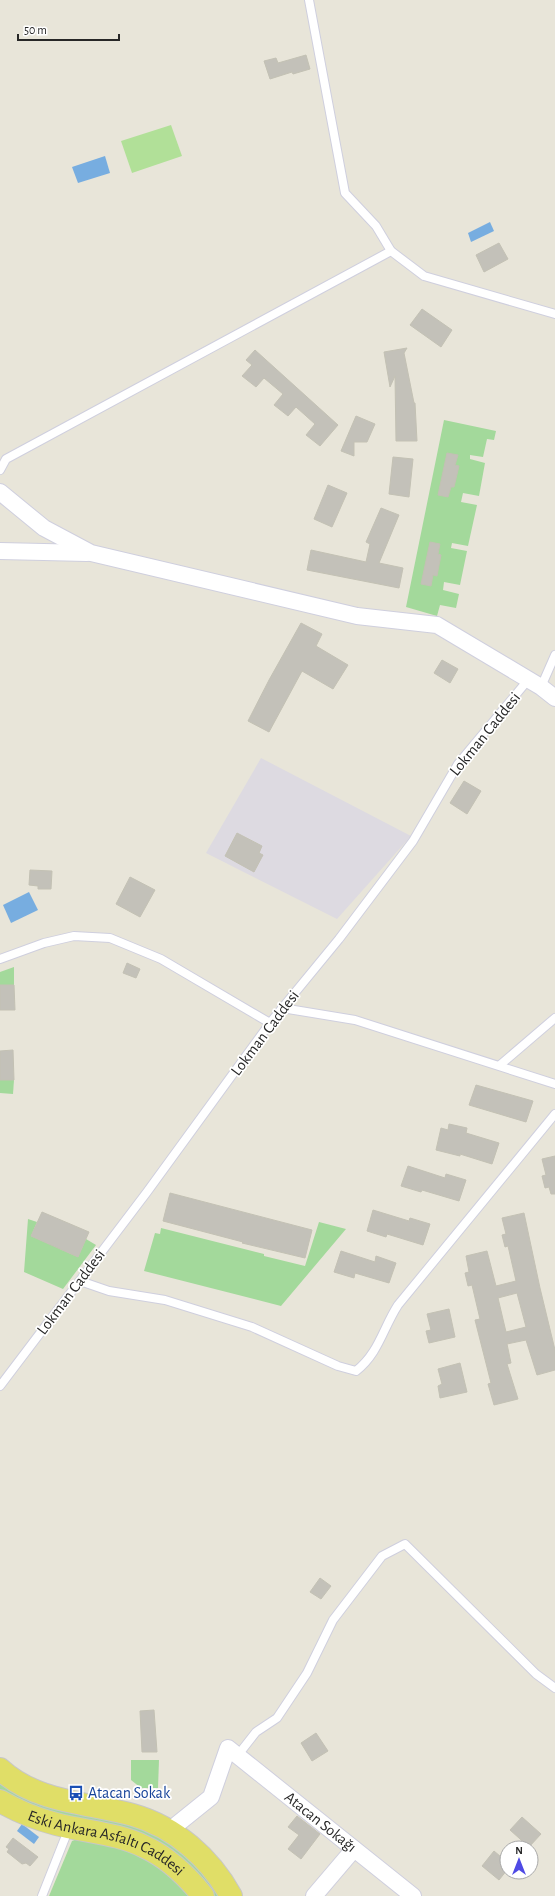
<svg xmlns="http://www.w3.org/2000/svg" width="555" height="1896" viewBox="0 0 555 1896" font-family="'Alegreya Sans',sans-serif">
<rect width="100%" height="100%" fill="#e8e5d9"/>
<polygon fill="#dddae1" points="261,758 411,836 337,919 206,853"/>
<g fill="#a3d99b">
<polygon points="444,420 496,431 494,440 487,439 483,457 470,455 470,459 485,463 479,496 463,493 461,502 477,505 468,546 452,543 451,548 467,551 460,585 444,582 443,590 459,594 456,608 440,605 437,616 406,607"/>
<polygon points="14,967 14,985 0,985 0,972"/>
<polygon points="0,1080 14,1080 13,1094 0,1093"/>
<polygon points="28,1219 37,1222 31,1236 49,1244 66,1234 60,1249 78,1257 86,1239 96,1245 63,1289 24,1272"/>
<polygon points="319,1222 346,1229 281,1306 144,1271 155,1233 160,1234 161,1228 264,1254 264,1256 305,1266"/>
<polygon points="131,1760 159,1760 158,1788 141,1788 131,1780"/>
<polygon points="0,1779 152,1832 185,1851 222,1896 214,1896 195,1871 34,1809 0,1789"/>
<polygon points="80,1838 122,1847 153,1859 192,1896 49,1896 72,1841"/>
</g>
<polygon fill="#b1e098" points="171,125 182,156 132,173 121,141"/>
<g fill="#77ade0">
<polygon points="105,156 110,173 78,183 72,167"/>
<polygon points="490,222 494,231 471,242 468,233"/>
<polygon points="29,892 38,910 11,923 3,905"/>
<polygon points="22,1824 39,1837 34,1844 17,1831"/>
</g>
<g fill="#c3c1b9" stroke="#c3c1b4" fill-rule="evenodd">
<polygon points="306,55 310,69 293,74 292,72 270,79 264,61 276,58 278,63"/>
<polygon points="499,243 508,259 484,272 476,255"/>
<polygon points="422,309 452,330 441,347 410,325"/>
<polygon points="407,348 404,353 414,403 415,403 417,441 396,441 395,376 390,387 384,352"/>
<polygon points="255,350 338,425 320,446 306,435 315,424 296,407 288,416 274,405 283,394 264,378 256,387 242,376 252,365 246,360"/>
<polygon points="356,416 375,424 367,442 354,442 354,456 341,451"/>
<polygon points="447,453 458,455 455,465 459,466 454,487 451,487 448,497 438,495"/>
<polygon points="393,457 413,459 409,497 389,494"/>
<polygon points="328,485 347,493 332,527 314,519"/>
<polygon points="381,508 399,515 379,563 403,568 399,588 307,570 311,550 366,562 370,544 366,542"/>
<polygon points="430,542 440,544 438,554 441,555 437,576 433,575 431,586 421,584"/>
<polygon points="301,623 322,634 316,646 348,665 333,689 302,671 269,732 248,721 269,680"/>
<polygon points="442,660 458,669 450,683 434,673"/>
<polygon points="464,781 481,791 467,814 450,803"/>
<polygon points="237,833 262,846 259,853 263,855 254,872 225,856"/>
<polygon points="30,870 52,871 51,889 38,889 38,886 29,885"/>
<polygon points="130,877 155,890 140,917 116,904"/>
<polygon points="127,963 140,969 136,978 123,973"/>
<polygon points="0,985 14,985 15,1010 0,1010"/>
<polygon points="13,1050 14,1080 0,1080 0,1051"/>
<polygon points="476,1085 533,1101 526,1122 469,1105"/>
<polygon points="449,1124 467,1128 466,1133 499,1143 492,1164 460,1154 460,1156 436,1150 441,1128 448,1130"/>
<polygon points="555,1156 555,1194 551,1194 549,1187 545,1188 542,1176 546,1175 542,1159"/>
<polygon points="408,1166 445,1178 446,1174 466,1180 459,1201 422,1190 421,1192 401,1186"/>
<polygon points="170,1193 312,1230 305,1258 242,1243 243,1242 163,1221"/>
<polygon points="373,1210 409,1221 410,1218 430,1224 423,1245 387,1234 386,1237 367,1231"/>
<polygon points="42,1212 89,1232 78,1257 31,1236"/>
<path d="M524,1213L540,1288L555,1350V1370L537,1375L526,1340L507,1344L511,1363L507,1364L518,1399L494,1405L488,1384L491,1383L475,1320L480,1319L472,1285L468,1286L465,1273L469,1272L466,1256L487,1251L496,1286L516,1281L508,1246L505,1247L502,1235L506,1234L502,1218ZM517,1293L526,1327L506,1332L498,1298Z"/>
<polygon points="341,1251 375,1262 376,1256 396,1263 389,1283 355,1273 354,1278 334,1272"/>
<polygon points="449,1309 455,1337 429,1343 426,1331 431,1330 427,1314"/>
<polygon points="460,1363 467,1392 440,1398 438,1386 442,1384 438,1369"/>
<polygon points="320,1578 331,1586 321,1599 310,1592"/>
<polygon points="154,1710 157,1752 142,1752 140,1711"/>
<polygon points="316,1733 328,1751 312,1761 301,1743"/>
<polygon points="297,1816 320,1834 301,1859 288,1849 299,1835 288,1827"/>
<polygon points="522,1817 541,1834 529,1847 510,1830"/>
<polygon points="13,1838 38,1857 30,1866 26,1863 22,1864 7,1852 9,1849 6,1847"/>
<polygon points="494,1851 507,1862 507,1870 499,1880 482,1866"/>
</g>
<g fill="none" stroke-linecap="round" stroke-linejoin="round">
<defs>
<g id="lane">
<polyline points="391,251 424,276 555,314"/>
<polyline points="0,470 6,459 391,251 376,226 345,193 309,0"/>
<polyline points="541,687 555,655"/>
<polyline points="0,959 44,943 74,936 110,938 161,959 270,1023"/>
<polyline points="282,1008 355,1020 555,1084"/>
<polyline points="500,1065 555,1018"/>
<path d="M80,1281L109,1291L165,1300L252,1327L338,1366L356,1371C379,1353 383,1328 398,1305L555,1114"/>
<polyline points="0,1386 147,1192 270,1023 339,939 413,841 458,764 528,680"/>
<polyline points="238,1755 256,1732 277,1718 307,1673 333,1620 382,1556 405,1544 536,1674 555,1688"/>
<polyline points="42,1896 65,1838 68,1828"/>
</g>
<g id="street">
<polyline points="0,492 44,528 91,553 357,616 437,625 541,687 555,698"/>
<polyline points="0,551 87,553"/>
<path id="s1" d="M170,1830L211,1797L228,1748L413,1896"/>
<polyline points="314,1896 354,1849"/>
</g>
<g id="primary">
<path d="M0,1769C37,1803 87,1802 133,1815C175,1827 210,1858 231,1896"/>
<path id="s2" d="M0,1801C17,1811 37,1819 56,1824C86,1832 118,1833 145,1847C169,1858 187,1876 203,1896"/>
</g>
</defs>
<use href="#lane" stroke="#cfcfde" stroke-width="10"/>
<use href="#street" stroke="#cfcfde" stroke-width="18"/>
<use href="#primary" stroke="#c7c7c7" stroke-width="24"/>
<use href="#lane" stroke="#fff" stroke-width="8"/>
<use href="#street" stroke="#fff" stroke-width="16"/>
<use href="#primary" stroke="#e0de67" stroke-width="22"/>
</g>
<defs>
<symbol id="bus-bare" viewBox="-9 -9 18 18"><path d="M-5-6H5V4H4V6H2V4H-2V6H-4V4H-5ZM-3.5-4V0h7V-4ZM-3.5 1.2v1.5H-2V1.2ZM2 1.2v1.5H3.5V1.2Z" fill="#1a4fb4" stroke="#fff" stroke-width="2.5" paint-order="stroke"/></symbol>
</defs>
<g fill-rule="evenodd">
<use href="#bus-bare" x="65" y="1782" width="22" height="22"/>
</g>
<g text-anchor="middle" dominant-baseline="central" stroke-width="3.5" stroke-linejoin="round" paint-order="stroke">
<g font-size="16" fill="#272727" stroke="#fff">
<text transform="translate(485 734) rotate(-51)">Lokman Caddesi</text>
<text transform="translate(265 1033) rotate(-53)">Lokman Caddesi</text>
<text transform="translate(71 1292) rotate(-53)">Lokman Caddesi</text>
<text stroke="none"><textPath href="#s1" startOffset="223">Atacan Sokağı</textPath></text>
<text stroke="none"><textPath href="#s2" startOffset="115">Eski Ankara Asfaltı Caddesi</textPath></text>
</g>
<g font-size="16" fill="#164399" stroke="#fff" text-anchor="start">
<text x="88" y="1793">Atacan Sokak</text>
</g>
</g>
<g transform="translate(519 1860)"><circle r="19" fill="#ffffff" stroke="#a9a9a9"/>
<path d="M0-3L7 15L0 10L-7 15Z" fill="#4f4ae5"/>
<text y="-6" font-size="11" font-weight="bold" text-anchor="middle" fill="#272727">N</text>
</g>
<path d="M18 34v6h101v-6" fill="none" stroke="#272727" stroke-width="2"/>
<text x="24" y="34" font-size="12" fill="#272727" stroke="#ffffff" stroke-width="3" paint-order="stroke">50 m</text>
</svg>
